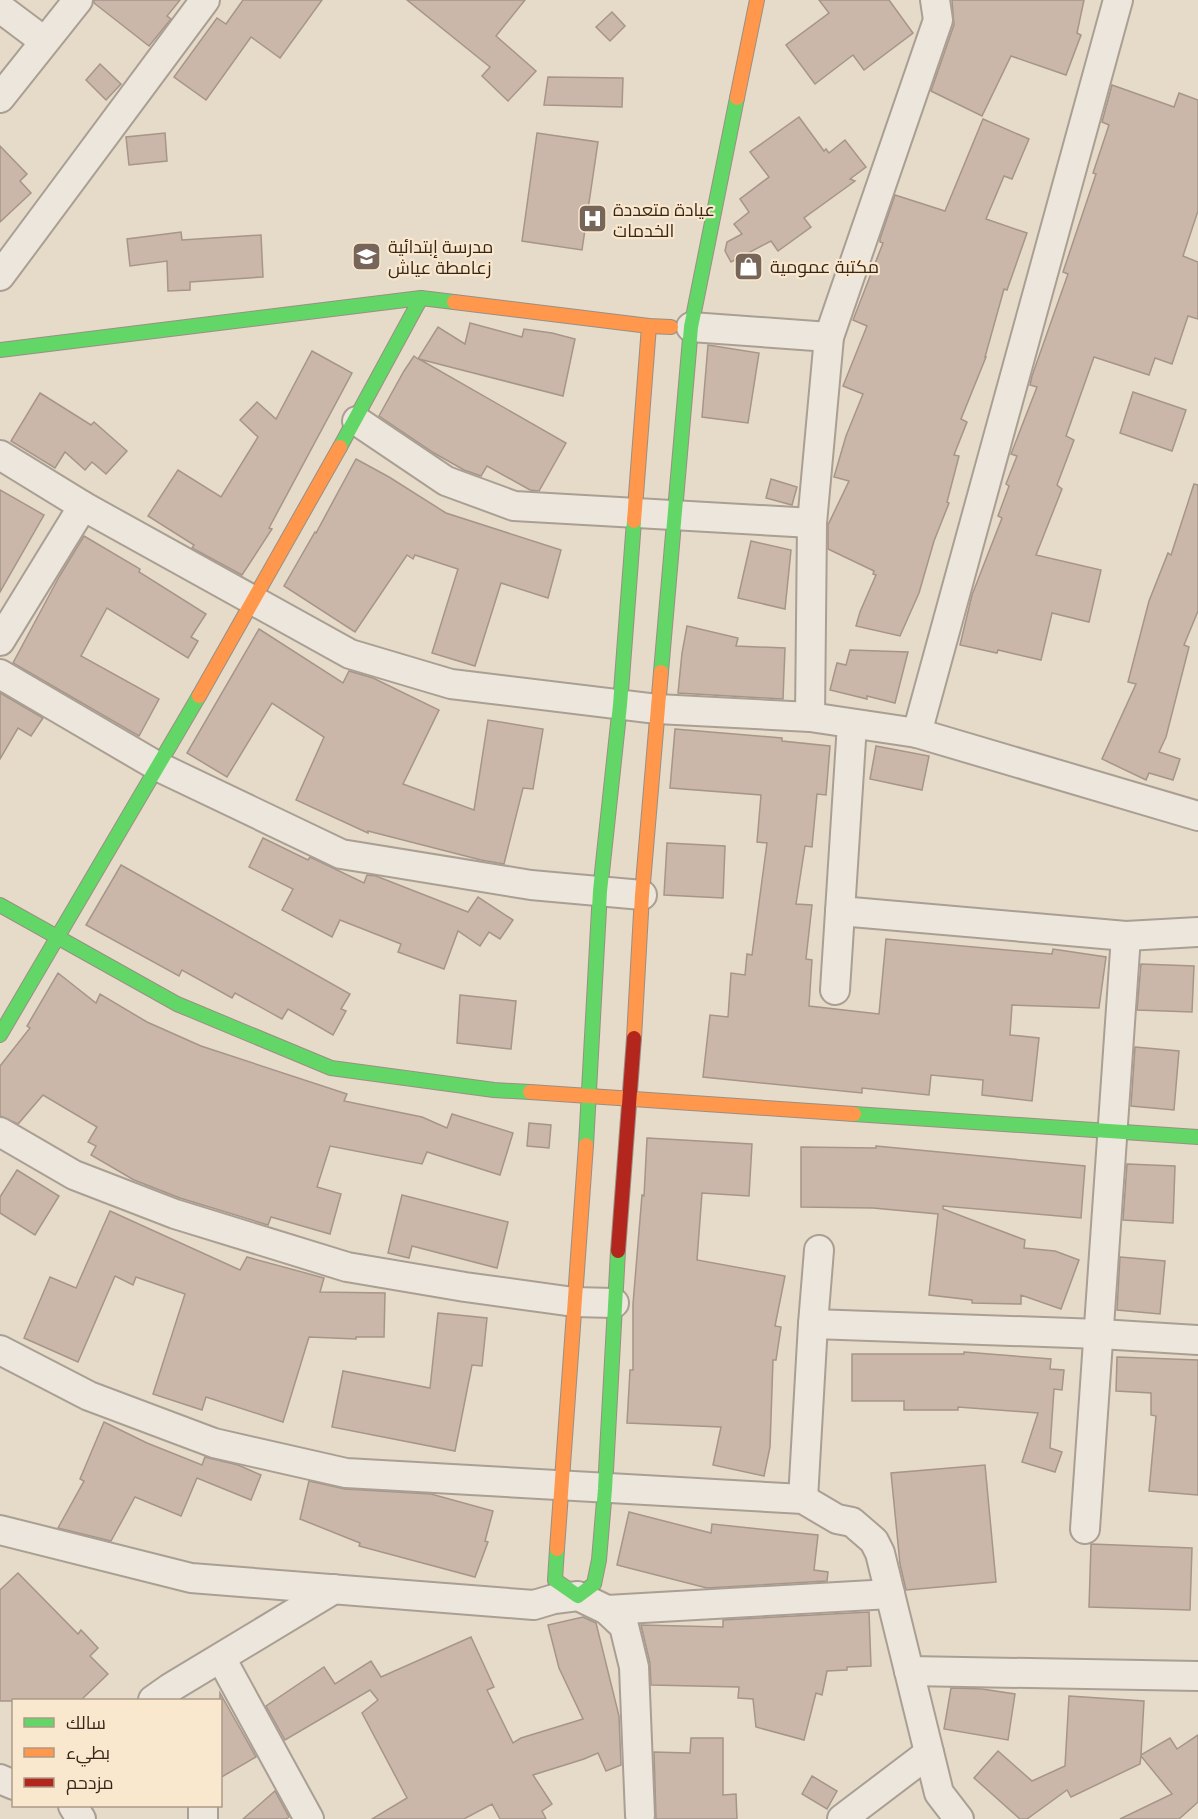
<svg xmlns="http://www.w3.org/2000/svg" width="1198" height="1819" viewBox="0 0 1198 1819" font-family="'Source Serif 4',Cairo,serif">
<rect width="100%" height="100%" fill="#e6dac9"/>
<g fill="#cab7aa" stroke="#a69589" stroke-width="1.5">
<polygon points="94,0 180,0 167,16 171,19 149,46 94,3"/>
<polygon points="243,0 322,0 280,58 251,37 206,100 174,77 217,18 226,24"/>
<polygon points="407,0 525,0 496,36 536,71 508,101 482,76 490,67"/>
<polygon points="819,0 889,0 913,33 864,70 853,55 815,84 786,45 829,13"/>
<polygon points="952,0 1084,0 1077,33 1081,35 1066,75 1011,56 982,116 931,91 954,25"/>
<polygon points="612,12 625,26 610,41 596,27"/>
<polygon points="100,64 121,84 106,100 86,80"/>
<polygon points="548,77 623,78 622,107 544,105"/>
<polygon points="1112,85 1174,107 1179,93 1198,100 1198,211 1183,256 1198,262 1198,319 1188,316 1172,364 1155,358 1149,375 1094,357 1066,436 1074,440 1057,485 1062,489 1036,555 1101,570 1089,622 1052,613 1041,660 998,650 997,653 960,645 972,595 1002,518 998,516 1009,486 1006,484 1017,456 1011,454 1037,387 1030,385 1032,376 1068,274 1063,272 1096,174 1093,173 1109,125 1102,122"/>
<polygon points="799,117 824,151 826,149 829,153 845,140 866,167 850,179 855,181 804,218 811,227 778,251 771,241 731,262 725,251 727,242 742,234 734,224 749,212 740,199 769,177 750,152"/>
<polygon points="983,119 1029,139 1012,179 1004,176 986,219 1027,233 1007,290 1004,289 985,357 986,357 961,419 967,422 954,455 959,456 947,502 949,503 934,541 919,593 900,636 856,626 860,612 876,575 873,574 874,571 828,549 828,525 849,481 834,477 846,436 863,394 843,386 867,326 853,320 883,243 880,242 880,239 895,195 945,211"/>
<polygon points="165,133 167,161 129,165 126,137"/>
<polygon points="537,133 598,142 582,250 522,241"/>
<polygon points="0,146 27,174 20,181 31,193 0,222"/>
<polygon points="181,232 182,240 261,235 263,277 190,282 190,290 168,291 167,261 130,266 127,239"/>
<polygon points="470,323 522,337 524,329 552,333 575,339 563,396 419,359 566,443 539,491 530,490 487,466 481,476 464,470 434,453 379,416 404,371 414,356 418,359 438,327 465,344"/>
<polygon points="708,345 759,353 748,423 702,417"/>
<polygon points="312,351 352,373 269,528 272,529 242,575 192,548 194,545 148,516 178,470 221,497 258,437 240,420 257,402 276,419"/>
<polygon points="1133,392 1186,410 1172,451 1120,433"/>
<polygon points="40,393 91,425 94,422 127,451 106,474 92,462 85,470 65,452 55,468 11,441"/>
<polygon points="356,459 389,477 446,513 561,550 548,598 501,583 475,666 432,653 458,569 415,555 413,559 407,555 355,632 284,586 315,532 316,533"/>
<polygon points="771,479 797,487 792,505 766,498"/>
<polygon points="1194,484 1198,485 1198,611 1184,645 1189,647 1166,737 1159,752 1180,759 1173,780 1149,773 1146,780 1102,759 1136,684 1128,682 1149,601 1168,553 1171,555"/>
<polygon points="0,490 44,515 0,592"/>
<polygon points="84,536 140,569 139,572 206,614 191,637 198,641 188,658 107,608 81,656 159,699 139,736 13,663 59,577"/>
<polygon points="751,541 791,550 785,609 738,598"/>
<polygon points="687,626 738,638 736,646 785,648 783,699 678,693 682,653"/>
<polygon points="259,629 343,683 349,671 373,678 439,710 403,784 474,810 488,720 543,729 533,789 523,788 504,864 481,860 368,831 368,833 296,800 324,737 272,703 227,777 187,753"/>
<polygon points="850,650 908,652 895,703 867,696 867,699 830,690 837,663 846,665"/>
<polygon points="0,693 43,718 31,736 18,728 0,759"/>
<polygon points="675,729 782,738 782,741 830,746 826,795 817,794 812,847 805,846 796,904 812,905 806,959 812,960 809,1006 879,1014 886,939 1052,954 1053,949 1106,957 1099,1008 1012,1005 1010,1035 1039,1038 1032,1101 982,1095 983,1080 931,1075 929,1095 862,1088 862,1093 703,1077 710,1015 728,1017 731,973 745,975 747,954 752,955 767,843 757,842 761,795 670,788"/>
<polygon points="876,746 929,756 922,790 870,779"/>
<polygon points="263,838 308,860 310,857 364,883 367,875 376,876 468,912 478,897 513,920 500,939 489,932 480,946 458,931 444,969 398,952 401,944 340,920 332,937 282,910 293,889 249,867"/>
<polygon points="667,843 725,846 723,898 664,895"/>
<polygon points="121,865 350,994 341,1009 346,1011 333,1035 288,1009 282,1019 235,993 232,998 182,970 179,976 86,925"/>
<polygon points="1141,964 1194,966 1192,1012 1137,1010"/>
<polygon points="58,973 96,1003 100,994 147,1022 201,1046 347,1094 344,1101 422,1117 447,1128 452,1114 513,1133 500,1175 427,1152 422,1164 330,1146 317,1187 341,1194 330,1234 271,1217 268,1225 180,1198 134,1180 91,1155 96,1146 88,1142 97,1127 43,1095 18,1124 0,1116 0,1066 30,1028 27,1026"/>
<polygon points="460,995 516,1001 511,1049 457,1043"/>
<polygon points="1135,1047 1179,1051 1174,1110 1131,1106"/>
<polygon points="529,1123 551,1125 549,1148 527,1146"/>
<polygon points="647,1138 752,1144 749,1196 702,1193 697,1260 785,1276 775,1326 781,1327 776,1360 773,1360 770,1447 764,1476 713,1465 721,1427 627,1423 630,1370 633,1370 633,1304 642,1195 644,1196"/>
<polygon points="876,1146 1085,1166 1081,1218 943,1206 943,1209 1025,1240 1024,1248 1055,1251 1079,1260 1061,1309 1021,1295 1021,1304 972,1303 972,1300 929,1295 938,1214 873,1208 801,1207 801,1147 876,1148"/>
<polygon points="1127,1164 1175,1166 1173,1223 1123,1220"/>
<polygon points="17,1170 59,1196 35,1235 0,1213 0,1197"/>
<polygon points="402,1195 508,1222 497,1268 412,1246 409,1258 388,1253"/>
<polygon points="110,1211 240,1270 247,1257 324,1278 320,1292 385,1293 384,1337 356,1337 356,1339 309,1337 283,1422 206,1397 202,1410 153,1394 185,1294 136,1277 133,1285 115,1276 78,1362 24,1338 50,1277 76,1288"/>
<polygon points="1120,1257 1165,1261 1160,1314 1117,1310"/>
<polygon points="438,1313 487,1318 482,1366 472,1365 455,1451 332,1427 343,1371 430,1388"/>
<polygon points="964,1352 1051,1359 1050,1369 1064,1370 1062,1390 1054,1389 1050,1448 1062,1452 1055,1472 1022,1462 1038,1413 958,1407 958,1410 904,1410 904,1401 852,1401 852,1354 964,1354"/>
<polygon points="1117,1357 1198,1360 1198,1495 1149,1491 1156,1416 1151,1415 1151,1393 1116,1391"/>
<polygon points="104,1422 147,1443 202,1465 205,1457 238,1465 261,1475 251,1500 197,1478 181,1516 135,1497 111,1541 58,1528 84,1481 80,1479"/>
<polygon points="985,1465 996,1582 906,1590 900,1564 891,1473"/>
<polygon points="309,1481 345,1489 431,1494 493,1511 485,1541 488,1542 475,1577 359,1546 360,1543 300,1519"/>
<polygon points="629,1512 711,1533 712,1524 818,1535 814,1570 828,1572 827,1581 707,1588 617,1565"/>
<polygon points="1091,1544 1192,1548 1190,1610 1089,1607"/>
<polygon points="18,1573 78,1634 81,1630 98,1648 90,1656 108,1674 80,1701 0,1701 0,1590"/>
<polygon points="869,1612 871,1666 847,1667 847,1670 827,1671 822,1695 816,1693 804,1740 756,1727 753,1699 738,1698 739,1687 651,1685 650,1663 641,1625 723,1627 723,1620"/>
<polygon points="583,1617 596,1623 619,1716 621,1765 606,1771 598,1753 584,1759 533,1775 552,1804 542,1811 546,1819 500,1819 492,1804 464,1819 372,1819 407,1798 362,1713 378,1700 370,1690 285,1740 266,1706 324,1667 335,1684 371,1661 381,1677 471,1637 494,1687 487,1690 513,1743 521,1738 583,1719 559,1668 548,1625"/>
<polygon points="951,1688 982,1689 1015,1694 1008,1740 944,1729"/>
<polygon points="220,1693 256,1757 220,1778"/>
<polygon points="1069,1696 1144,1701 1141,1755 1170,1738 1177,1749 1198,1735 1198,1802 1179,1819 1120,1819 1172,1794 1141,1756 1140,1764 1071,1797 1067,1790 1027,1819 1020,1819 974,1778 998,1751 1032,1781 1065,1766"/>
<polygon points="691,1738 723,1738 723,1795 736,1794 737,1819 656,1819 654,1752 690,1753"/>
<polygon points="812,1776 837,1791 827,1809 802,1794"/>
<polygon points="275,1791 289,1817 286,1819 243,1819"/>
</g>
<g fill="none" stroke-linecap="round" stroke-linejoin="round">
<defs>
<g id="street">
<polyline points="0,8 44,41"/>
<polyline points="0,98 78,0"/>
<polyline points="0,276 205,0"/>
<polyline points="691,327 829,337 938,20 935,0"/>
<polyline points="357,421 446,481 514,506 812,523"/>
<polyline points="0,455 83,506 350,654 451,684 657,709 810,717 917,733 1198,816"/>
<polyline points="0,641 83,506"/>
<polyline points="0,674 157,766 341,854 531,885 642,895"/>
<polyline points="810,717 812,523 829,337"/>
<polyline points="917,733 1118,0"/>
<polyline points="840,911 1126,936 1198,932"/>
<polyline points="835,990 852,724"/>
<polyline points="0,1132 74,1175 175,1214 347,1267 465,1287 574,1302 614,1303"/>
<polyline points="813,1324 1100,1334 1198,1340"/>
<polyline points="0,1350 89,1396 214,1443 346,1473 803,1499 837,1519 852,1522 874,1541 880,1553 939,1793 959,1819"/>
<polyline points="803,1499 813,1324 819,1250"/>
<polyline points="1085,1529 1126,936"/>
<polyline points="0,1530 191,1578 534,1605 554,1599 578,1596 607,1610 624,1626 634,1667 640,1815"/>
<polyline points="607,1610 890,1594"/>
<polyline points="221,1658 309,1819"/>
<polyline points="909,1671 1198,1676"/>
<polyline points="153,1700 170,1688 334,1589"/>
<polyline points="0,1779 14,1785"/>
<polyline points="73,1806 81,1819"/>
<polyline points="203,1806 203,1819"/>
<polyline points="842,1819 929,1753"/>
</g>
<g id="fast">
<polyline points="0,350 421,298 454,302"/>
<polyline points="340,447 421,298"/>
<polyline points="661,672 691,327 737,98"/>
<polyline points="0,905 177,1004 331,1068 494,1090 530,1092"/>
<polyline points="0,1035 199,696"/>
<polyline points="854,1114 1198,1137"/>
<polyline points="586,1145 600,891 620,705 634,521"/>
<polyline points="557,1549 555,1580 578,1596 594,1584 599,1560 605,1489 618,1251"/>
</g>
<g id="slow">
<polyline points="737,98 757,0"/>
<polyline points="454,302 649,326 671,327"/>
<polyline points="634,521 649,326"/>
<polyline points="199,696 340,447"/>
<polyline points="634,1038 642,895 661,672"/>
<polyline points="530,1092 854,1114"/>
<polyline points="557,1549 586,1145"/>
</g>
<polyline id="jam" points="618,1251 634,1038"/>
</defs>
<use href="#street" stroke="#aa9f93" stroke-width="32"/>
<use href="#fast" stroke="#9a8f83" stroke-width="16"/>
<use href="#slow" stroke="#9a8f83" stroke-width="16"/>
<use href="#jam" stroke="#9a8f83" stroke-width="16"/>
<use href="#street" stroke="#ede6dc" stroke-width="28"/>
<use href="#fast" stroke="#63d668" stroke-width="14"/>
<use href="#slow" stroke="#ff974d" stroke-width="14"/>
<use href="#jam" stroke="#b3261e" stroke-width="14"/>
</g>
<defs>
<symbol id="hospital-square" viewBox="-11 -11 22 22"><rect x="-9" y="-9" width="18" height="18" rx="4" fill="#766558" stroke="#f9e8cd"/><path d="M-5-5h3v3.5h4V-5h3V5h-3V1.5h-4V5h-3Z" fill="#fff"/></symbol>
<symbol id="school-square" viewBox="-11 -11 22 22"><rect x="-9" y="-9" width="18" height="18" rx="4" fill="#766558" stroke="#f9e8cd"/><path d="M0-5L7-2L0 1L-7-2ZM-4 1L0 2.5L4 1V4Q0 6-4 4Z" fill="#fff"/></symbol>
<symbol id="shop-square" viewBox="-11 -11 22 22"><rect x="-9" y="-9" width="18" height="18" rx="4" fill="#766558" stroke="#f9e8cd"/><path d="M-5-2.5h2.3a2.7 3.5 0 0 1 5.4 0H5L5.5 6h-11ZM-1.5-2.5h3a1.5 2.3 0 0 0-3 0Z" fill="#fff"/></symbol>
</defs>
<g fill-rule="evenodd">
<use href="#hospital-square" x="576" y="202" width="33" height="33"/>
<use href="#school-square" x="350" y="240" width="33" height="33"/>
<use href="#shop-square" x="732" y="250" width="33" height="33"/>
</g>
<g text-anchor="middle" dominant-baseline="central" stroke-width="4.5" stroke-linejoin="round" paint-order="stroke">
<g font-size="18" fill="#39261b" stroke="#f9e8cd" text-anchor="start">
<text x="613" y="209">عيادة متعددة<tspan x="613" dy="21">الخدمات</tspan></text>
<text x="388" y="246">مدرسة إبتدائية<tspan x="388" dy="21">زعامطة عياش</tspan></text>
<text x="770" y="266">مكتبة عمومية</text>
</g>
</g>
<rect x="12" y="1699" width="210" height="108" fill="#f9e8cd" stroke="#ac9a86" stroke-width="1.5"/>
<rect x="24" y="1718" width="30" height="9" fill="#63d668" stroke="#ac9a86" stroke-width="1.5"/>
<text x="66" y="1729" font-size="18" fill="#39261b">سالك</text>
<rect x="24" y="1748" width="30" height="9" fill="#ff974d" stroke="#ac9a86" stroke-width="1.5"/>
<text x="66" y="1759" font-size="18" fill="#39261b">بطيء</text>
<rect x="24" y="1778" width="30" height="9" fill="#b3261e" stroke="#ac9a86" stroke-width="1.5"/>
<text x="66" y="1789" font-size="18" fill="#39261b">مزدحم</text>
</svg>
